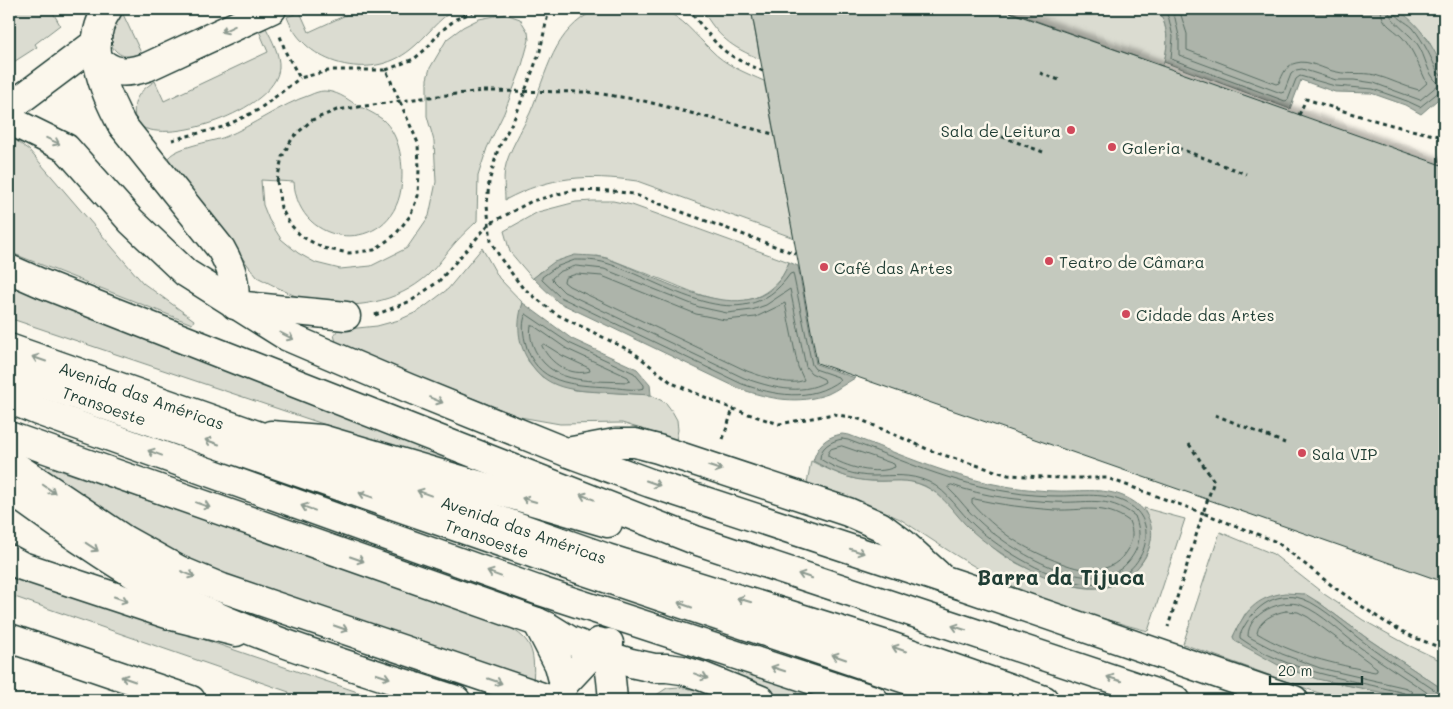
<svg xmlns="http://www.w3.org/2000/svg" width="1453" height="709" viewBox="0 0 1453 709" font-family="Mali,sans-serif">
<defs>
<filter id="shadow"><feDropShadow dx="4.5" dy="-4.5" stdDeviation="2.5" flood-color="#0004"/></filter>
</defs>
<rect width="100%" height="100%" fill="#fbf7ec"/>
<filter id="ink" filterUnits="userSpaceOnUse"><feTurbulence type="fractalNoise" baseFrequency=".02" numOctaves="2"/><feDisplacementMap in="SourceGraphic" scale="10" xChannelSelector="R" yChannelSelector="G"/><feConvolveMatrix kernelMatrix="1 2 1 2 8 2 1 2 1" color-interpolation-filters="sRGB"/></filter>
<g filter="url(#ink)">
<g fill="#dbdcd1" stroke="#7d8c82">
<polygon points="32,9 51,9 60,25 35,44 37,47 9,65 9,12"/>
<path d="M359,9H456C437,19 427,37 410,50C370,82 305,65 287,17L300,12L309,32Z"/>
<path d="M597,9H661C683,17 695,35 711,50C725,65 746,73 764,81L794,238L637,181C587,174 550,176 505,200C505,190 503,179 505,169C507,154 523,128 530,113C548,71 552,31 597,9Z"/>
<path d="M702,9H751L760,59C731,47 718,37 702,9Z"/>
<path d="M1003,9H1158C1168,27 1169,42 1164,62L1162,66Z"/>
<polygon points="1395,9 1444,9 1444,77 1428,39 1399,10"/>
<path d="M122,12L142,55C125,59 116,56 108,39L116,16Z"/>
<path d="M506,14L520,19L528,32L529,40L521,69L504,113L487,148L478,176L477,221C470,228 462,235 455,243C446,253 438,266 428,275C397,303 354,310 313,302C294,297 275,286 257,277L167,160C172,147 212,142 225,137C254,125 280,105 310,95C314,93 320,91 324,91C336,91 346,98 355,104C364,109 374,113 382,119C401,135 404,167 401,189C391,255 298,250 294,182L261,180L263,205L269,220L281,239L298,253L316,263L340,269L371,266L407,248L429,216L436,182L434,141L427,116V79L430,68L447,39L463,27L479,19Z"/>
<path d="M266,28C272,40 280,54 279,68C276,110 162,149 136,123C131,101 137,93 155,81L164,101L268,52L259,31Z"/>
<polygon points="9,138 15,140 29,150 143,283 194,320 192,324 9,252"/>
<path d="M593,201H613L632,205L789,262C785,275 777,284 766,292C735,313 698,294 668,282C648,274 627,266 607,258L597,256L540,272L533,279L510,252L504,231L538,212L576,202Z"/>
<polygon points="482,248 499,278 523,303 521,311 528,361 542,377 574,390 651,395 666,403 672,411 677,420 678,430 676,440 622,423 560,424 520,417 351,350 336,342 334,335 338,330 377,326 399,320 419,311 448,289"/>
<polygon points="9,284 461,463 464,465 464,469 404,457 332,427 9,318"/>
<path d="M811,461C831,471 849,480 872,481C890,482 906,477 924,486C954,500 973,533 1000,553C1012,562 1027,568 1040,574C1079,590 1113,600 1142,562C1155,544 1151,527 1144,508L1185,519L1148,631C1099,618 1050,604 1004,582C968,565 934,541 900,519L882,511L807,483Z"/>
<path d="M47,466L493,619C530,637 536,643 533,686L257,591L147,544L43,471Z"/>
<path d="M1220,532L1273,554L1324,594L1363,620L1408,645L1444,662V690L1368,639L1318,602L1245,614L1233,637C1261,654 1287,672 1319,679C1349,687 1381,689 1410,700H1338L1183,644Z"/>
<polygon points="9,573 381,700 286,700 289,692 9,595"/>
<polygon points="741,666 854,700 786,700 741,680 737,672"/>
<polygon points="679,687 708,692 729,700 649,700 667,688"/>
</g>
<g fill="#adb4aa" stroke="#74847b">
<path d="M1158,9H1395C1417,19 1441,55 1444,78C1445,83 1444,89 1444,94L1421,114L1405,105L1371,93L1335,92L1301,80L1290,109L1164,62C1169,42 1168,27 1158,9Z"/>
<path d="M575,255C586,256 598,255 608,259C659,276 760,342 789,262L798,266L816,364L855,378C846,383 837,390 828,394C797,405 771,399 740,389L558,302L533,278L554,262Z"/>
<path d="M523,303L572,339L637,369L650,384L651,395C634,394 617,393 601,392C567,390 543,388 526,356C517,339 517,320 523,303Z"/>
<path d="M842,434L849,435C902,455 955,479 1011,487C1026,489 1042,491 1057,491C1082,492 1107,486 1131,500C1168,521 1150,567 1118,583C1077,603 1001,558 971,530C955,515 945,496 925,486C907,478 892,482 873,481C850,481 832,471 813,461C818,445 825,437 842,434Z"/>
<path d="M1285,593L1305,594L1318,602L1368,639L1444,690V700H1410L1384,693L1317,679L1278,665L1235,641L1233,637C1244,612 1256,597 1285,593Z"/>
</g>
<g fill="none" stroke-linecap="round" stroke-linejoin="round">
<g stroke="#586d63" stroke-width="1">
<polyline points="1164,9 1169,19 1173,37 1171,59 1285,101 1288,100 1296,79 1300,76 1335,86 1373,89 1407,101 1420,107 1440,91 1444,91"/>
<path d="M1171,9L1175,18L1179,36V55L1281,93L1284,92L1291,74L1296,70L1302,69L1336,80H1354L1374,83L1420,100L1438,85V83C1427,74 1426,57 1418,45C1410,33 1389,21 1388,9"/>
<path d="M1179,9L1187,34V50L1276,84L1279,83C1283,74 1286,65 1296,63C1309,59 1324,70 1337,72C1349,75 1363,72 1375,75C1390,79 1405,87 1419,90L1427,83C1419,67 1414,50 1402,37C1392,27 1381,24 1381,9"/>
<path d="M1394,9C1395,18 1407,22 1413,28C1424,42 1431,57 1438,73L1444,76"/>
<path d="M575,260C585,260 596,260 606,263C665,281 742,343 790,274L793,273L812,365L815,369L838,377L840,380C810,403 774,395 742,384L560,297L542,280V277L556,267Z"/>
<path d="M576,266L604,269L699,307L727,313L752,310L766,305L790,289L806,367L811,373L824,379L825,382C800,396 770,387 744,378L564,292L552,280V278L559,272Z"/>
<path d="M577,274L602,276L696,314L725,320L756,317L785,303L798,367L804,380C790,387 761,376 747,371L569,286L564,282L565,278Z"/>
<path d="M526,314L569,343L634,373L644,385V388C634,391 620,388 609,387C573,385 535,385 525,341C523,332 522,322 526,314Z"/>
<path d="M531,326H534L567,349L628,377L630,381L627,382C594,380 555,386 536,352C532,345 529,334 531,326Z"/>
<path d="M544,344L563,356L589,368L590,371C571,377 550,364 542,346Z"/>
<path d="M842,439L848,440C901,460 954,484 1010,492C1026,495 1044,496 1059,496C1083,496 1105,492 1126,503C1162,521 1145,571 1111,580C1104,582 1095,584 1088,584C1053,581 1000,550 975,526C959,512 949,492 929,482C909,473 893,476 873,476C854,476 836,469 820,459C820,447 831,441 842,439Z"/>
<path d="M842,446L894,464L895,467C875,476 846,467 828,456V453L831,449Z"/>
<path d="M952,485C984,497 1020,500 1054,502C1087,504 1106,494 1135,516C1142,534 1140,548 1128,562C1094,603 1009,549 980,522C968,512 960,499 949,489V486Z"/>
<path d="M975,499C1001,505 1028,508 1055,510C1083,511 1104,503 1129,521C1134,533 1133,542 1125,553C1118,565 1103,571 1089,570C1069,569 1028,550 1011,538C997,528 983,516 972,503V500Z"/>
<path d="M1286,611L1298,612L1308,617L1377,668V671L1375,672C1334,664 1293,655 1257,633C1259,620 1274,613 1286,611Z"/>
<path d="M1408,700L1407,696L1404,693C1347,678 1289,673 1240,638V635C1250,611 1273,589 1303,599C1323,606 1348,631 1365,643C1389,661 1414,676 1439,693L1444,694"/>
<path d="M1414,700L1412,692L1407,688L1320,668L1282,654L1251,638L1248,636C1248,613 1282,598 1301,605C1322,613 1343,635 1361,648C1385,665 1411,681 1435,698L1444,700"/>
</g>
</g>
<polygon fill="#c4c9be" stroke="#1f3d34" filter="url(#shadow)" points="751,9 1001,9 1444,166 1444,582 817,363"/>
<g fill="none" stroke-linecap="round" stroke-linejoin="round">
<defs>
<g id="minor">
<path d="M108,9C83,43 104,92 122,125L221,249C233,270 235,281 235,305L346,316"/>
<path d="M97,59C114,74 126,74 147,67L272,9"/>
<polyline points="9,108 97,42"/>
<polyline points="9,122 17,124 66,148 131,221 186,273 286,336 408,388 566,452 650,483 966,587 1294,700"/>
<polyline points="9,269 43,284 695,540 1176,700"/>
<path id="s1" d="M9,372L552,560L968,700"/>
<polyline points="9,399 38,411 540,591 874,700"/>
<polyline points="271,435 321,439 608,523"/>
<polyline points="9,436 537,622 548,627 569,640 606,655 631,663 654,668 667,668 682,670 701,676 761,700"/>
<polyline points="567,452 615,443 635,443 658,449 848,512 880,526 904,544 937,574"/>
<polyline points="9,462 125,540 179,570 222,588 551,700"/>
<polyline points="9,559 22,566 176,617 236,632"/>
<polyline points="537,622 559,665 564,684"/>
<polyline points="9,638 191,700"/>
<path d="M599,642C611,658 611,681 613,700"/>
<polyline points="558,700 564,684 595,651 609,643"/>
</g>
<g id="highway">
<path id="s2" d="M9,348L607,558L887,645L1044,700"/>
<path d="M9,489C55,522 101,556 151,584C246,637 353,666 456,700"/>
</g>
</defs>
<use href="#minor" stroke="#1f3d34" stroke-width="31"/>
<use href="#highway" stroke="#1f3d34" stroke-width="31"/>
<g stroke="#1f3d34" stroke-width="3" stroke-dasharray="4 4" stroke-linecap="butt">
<polyline points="549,9 540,51 516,115 498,149 489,182 487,205 491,241 501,259 522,287 556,314 633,352 672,383 733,409 779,424 834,414 859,419 934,452 1008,475 1061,478 1107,478 1203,513 1168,627"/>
<path d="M687,9C698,20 707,34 718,45C731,58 747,64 763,71"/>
<polyline points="386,70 414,59 427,48 440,32 456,19 480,9"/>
<polyline points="1040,73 1062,81"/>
<path d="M1299,115L1306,99C1352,114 1397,128 1444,137"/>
<polyline points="987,131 1043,152"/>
<polyline points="172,140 223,127 258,110 300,78"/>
<polyline points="1178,148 1246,174"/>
<polyline points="277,181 281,208 290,224 301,236 323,248 349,253 374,250 395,235 410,216 418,196 419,169 418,143 386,70 332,70 300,78 286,53 280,36"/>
<polyline points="375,315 411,301 439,281 489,224 532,201 574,190 613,191 633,194 796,254"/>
<polyline points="1215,415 1285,443"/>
<polyline points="723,439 733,409"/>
<polyline points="1189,444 1214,481 1203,513 1277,542 1335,588 1385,622 1413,637 1444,649"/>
</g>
<use href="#minor" stroke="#fbf7ec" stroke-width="28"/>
<use href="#highway" stroke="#fbf7ec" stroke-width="28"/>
<polyline stroke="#1f3d34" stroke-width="3" stroke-dasharray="4 4" stroke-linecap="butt" points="277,181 282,157 293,137 312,120 337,110 429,97 484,91 589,92 640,100 773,134"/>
</g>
<defs><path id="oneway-shaft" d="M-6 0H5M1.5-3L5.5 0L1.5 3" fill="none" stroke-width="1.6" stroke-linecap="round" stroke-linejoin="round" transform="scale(1.25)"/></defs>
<g stroke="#8d9a90">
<use href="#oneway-shaft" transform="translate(228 29) rotate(155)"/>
<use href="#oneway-shaft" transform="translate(53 141) rotate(25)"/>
<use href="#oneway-shaft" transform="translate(287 336) rotate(27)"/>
<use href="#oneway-shaft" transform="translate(39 359) rotate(-161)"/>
<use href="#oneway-shaft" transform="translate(436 400) rotate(22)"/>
<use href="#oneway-shaft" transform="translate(212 442) rotate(-161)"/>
<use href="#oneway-shaft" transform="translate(155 453) rotate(-160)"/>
<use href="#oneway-shaft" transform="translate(715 468) rotate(18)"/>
<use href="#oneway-shaft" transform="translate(653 483) rotate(19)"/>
<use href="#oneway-shaft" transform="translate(49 489) rotate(35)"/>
<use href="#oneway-shaft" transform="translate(424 493) rotate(-160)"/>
<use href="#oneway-shaft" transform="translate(366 495) rotate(-161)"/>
<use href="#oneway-shaft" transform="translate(587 497) rotate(-159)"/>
<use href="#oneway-shaft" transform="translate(529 500) rotate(-164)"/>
<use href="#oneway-shaft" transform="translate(203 505) rotate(19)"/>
<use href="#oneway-shaft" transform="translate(308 508) rotate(-160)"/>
<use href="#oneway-shaft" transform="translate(92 547) rotate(33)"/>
<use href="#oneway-shaft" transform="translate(857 551) rotate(18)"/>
<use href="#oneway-shaft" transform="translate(357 559) rotate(19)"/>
<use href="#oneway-shaft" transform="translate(188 574) rotate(23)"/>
<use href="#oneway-shaft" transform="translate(494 574) rotate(-160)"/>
<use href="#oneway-shaft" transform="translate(805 576) rotate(-162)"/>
<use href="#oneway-shaft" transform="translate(121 599) rotate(19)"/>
<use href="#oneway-shaft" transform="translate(744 600) rotate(-163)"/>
<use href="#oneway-shaft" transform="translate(685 605) rotate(-161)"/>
<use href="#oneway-shaft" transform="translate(341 628) rotate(19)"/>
<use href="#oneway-shaft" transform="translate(959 628) rotate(-162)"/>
<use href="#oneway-shaft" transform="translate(899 649) rotate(-161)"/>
<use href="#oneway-shaft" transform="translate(839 657) rotate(-161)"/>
<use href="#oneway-shaft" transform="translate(778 669) rotate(-162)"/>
<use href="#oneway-shaft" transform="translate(383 676) rotate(18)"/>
<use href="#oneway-shaft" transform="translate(701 676) rotate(20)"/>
<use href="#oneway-shaft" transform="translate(128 679) rotate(-161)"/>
<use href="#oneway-shaft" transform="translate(1114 679) rotate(-162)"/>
<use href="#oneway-shaft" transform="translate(495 681) rotate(19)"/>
</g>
</g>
<g fill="#d1495b" stroke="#fbf7ec" stroke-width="2">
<circle cx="1071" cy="130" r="5"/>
<circle cx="1112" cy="147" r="5"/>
<circle cx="1049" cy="261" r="5"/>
<circle cx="824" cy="267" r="5"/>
<circle cx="1126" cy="314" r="5"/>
<circle cx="1302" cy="453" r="5"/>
</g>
<g text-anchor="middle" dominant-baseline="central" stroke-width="5" stroke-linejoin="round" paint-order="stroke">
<g font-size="16" fill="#1f3d34" stroke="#fbf7ec" text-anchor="start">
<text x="1061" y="130" text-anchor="end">Sala de Leitura</text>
<text x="1122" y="147">Galeria</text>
<text x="1059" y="261">Teatro de Câmara</text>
<text x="834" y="267">Café das Artes</text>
<text x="1136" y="314">Cidade das Artes</text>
<text x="1312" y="453">Sala VIP</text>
</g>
<g font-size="16" fill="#1f3d34" stroke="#fbf7ec">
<text stroke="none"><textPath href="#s2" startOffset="141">Avenida das Américas</textPath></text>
<text stroke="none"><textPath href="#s1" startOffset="101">Transoeste</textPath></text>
<text stroke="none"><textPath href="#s2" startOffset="546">Avenida das Américas</textPath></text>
<text stroke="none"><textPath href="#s1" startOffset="506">Transoeste</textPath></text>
</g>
<g font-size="21" font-weight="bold" fill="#1f3d34" stroke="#fbf7ec">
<text x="1061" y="576">Barra da Tijuca</text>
</g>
</g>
<rect width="1453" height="709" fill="none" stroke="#fbf7ec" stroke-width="30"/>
<rect x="15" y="15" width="1423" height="679" fill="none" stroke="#1f3d34" stroke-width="2" filter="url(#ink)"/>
<path d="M1270 676v8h92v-8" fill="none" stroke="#1f3d34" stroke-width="2.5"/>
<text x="1278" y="676" font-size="15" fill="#1f3d34" stroke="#fbf7ec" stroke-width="4" paint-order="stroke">20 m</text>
</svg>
